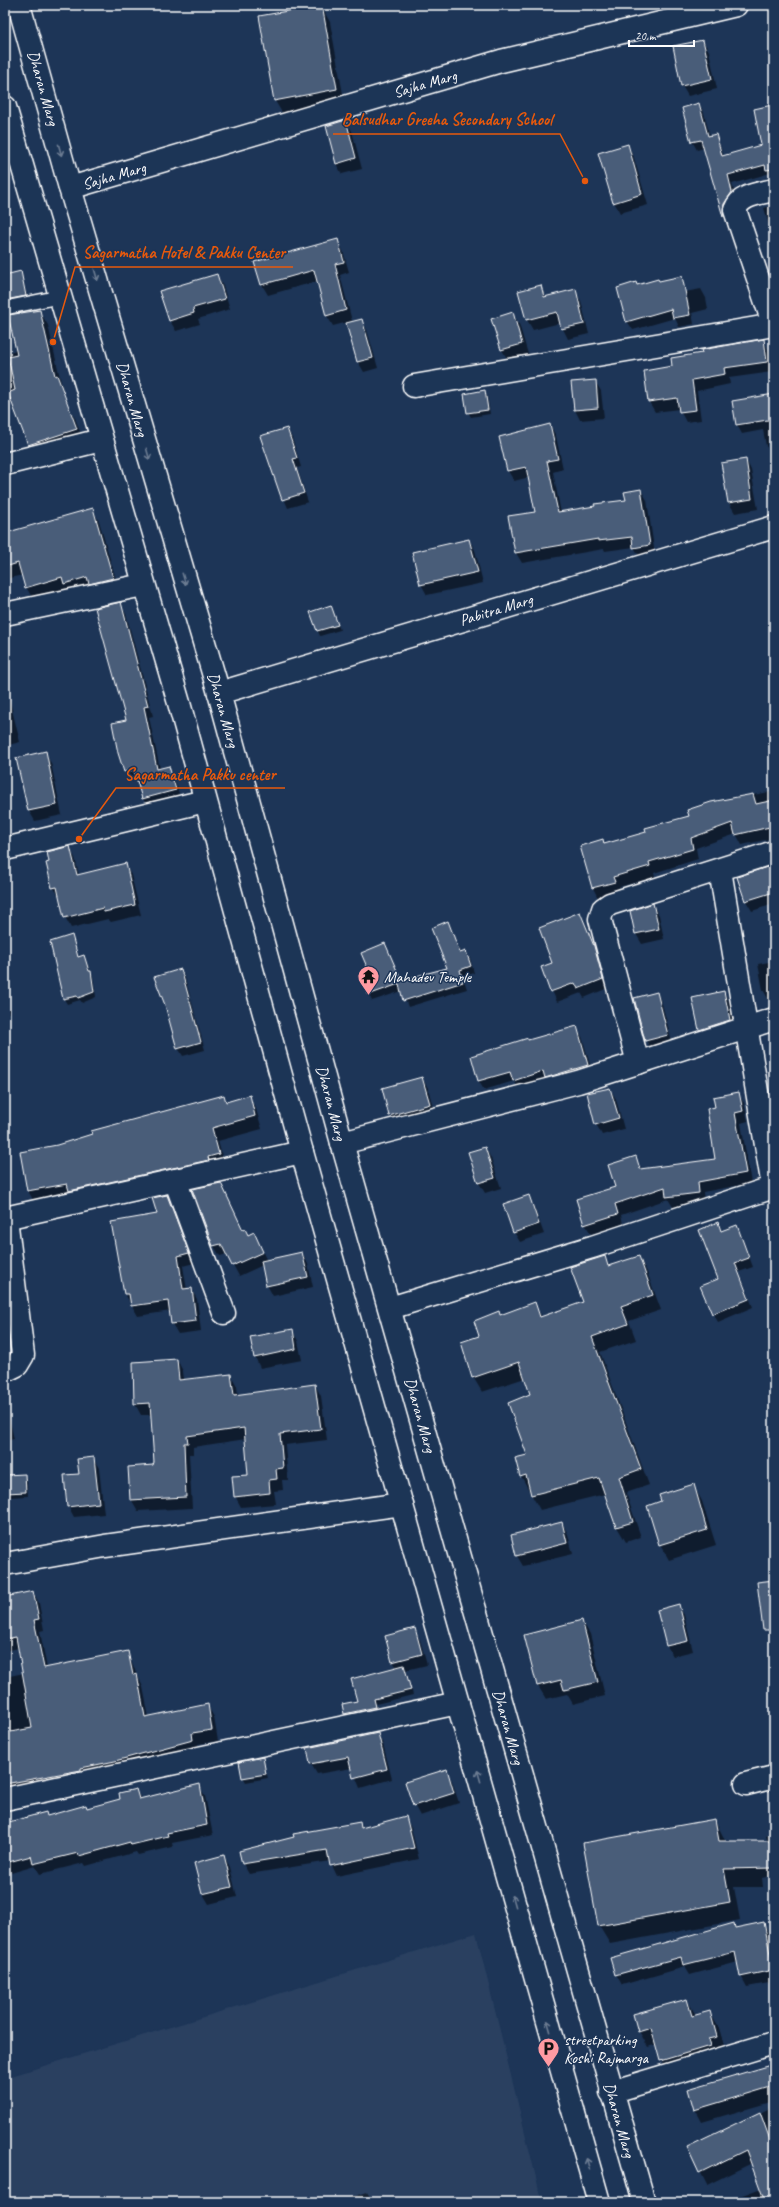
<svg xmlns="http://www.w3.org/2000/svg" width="779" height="2207" viewBox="0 0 779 2207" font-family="Caveat,sans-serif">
<rect width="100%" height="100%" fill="#1d3557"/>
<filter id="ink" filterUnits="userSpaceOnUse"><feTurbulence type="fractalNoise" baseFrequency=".025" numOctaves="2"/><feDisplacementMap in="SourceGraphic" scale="8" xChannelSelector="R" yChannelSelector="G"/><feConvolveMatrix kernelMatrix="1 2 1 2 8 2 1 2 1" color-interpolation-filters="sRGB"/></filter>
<g filter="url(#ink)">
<polygon fill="#2a4161" points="476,1933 542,2202 5,2202 5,2078"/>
<g fill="#0007" fill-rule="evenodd">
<polygon points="321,6 330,22 345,105 284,116 275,101"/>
<polygon points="703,41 709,51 717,89 688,96 682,86"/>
<polygon points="699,104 704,113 710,137 716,135 724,157 762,146 771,106 774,111 774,172 732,184 737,201 728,213 727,223 723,216 704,148 697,150 692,141"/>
<polygon points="346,121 352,131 362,169 342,174 336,164"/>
<polygon points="627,145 633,155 648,205 620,213 614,202"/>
<polygon points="774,205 774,242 764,208"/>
<polygon points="337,240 343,251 349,272 340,275 352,321 333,326 327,316 318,281 268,295 262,285"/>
<polygon points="21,272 28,300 9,304 5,295 5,276"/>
<polygon points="217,275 223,286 230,309 198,319 200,324 176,331 170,321"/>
<polygon points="540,286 546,297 575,291 581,301 589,334 568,339 560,323 533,330 527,320"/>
<polygon points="637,286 669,295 701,289 706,298 708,309 692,313 694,324 679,327 675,318 633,330 627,321"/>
<polygon points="39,311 48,325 63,391 5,404 5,353 17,350"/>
<polygon points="513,314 519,324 528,354 508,360 502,350 493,319"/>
<polygon points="361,320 367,330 378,368 364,372 358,362 347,324"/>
<polygon points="763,340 769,351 772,372 729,378 730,384 697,391 701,420 686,422 679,409 655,412 649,402 703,354"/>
<polygon points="595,381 601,391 604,418 580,420 575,410 572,383"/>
<polygon points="484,391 487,396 490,414 471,417 468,412"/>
<polygon points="774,397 774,454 772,454 766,446 763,430 742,434 737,425"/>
<polygon points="66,403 75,418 85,445 37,460 28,445 18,417"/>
<polygon points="550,425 556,436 563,469 553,472 561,513 627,501 641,490 647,500 655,555 640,558 634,547 605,551 604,549 522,563 516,553 509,517 536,513 530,477 514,481 508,471 500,438"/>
<polygon points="287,429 292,438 301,467 297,468 308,502 288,508 270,466 261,437"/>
<polygon points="746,460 751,470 758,509 735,513 729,503"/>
<polygon points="92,509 99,521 119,590 72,595 69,589 33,599 26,587 23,575 5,579 5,534"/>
<polygon points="469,540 475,550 483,583 427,595 421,584"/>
<polygon points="120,604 126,614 153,716 149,717 160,769 168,767 174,778 181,800 149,809 143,799 138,780 131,782 125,772 127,721"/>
<polygon points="331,606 340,630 320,636 318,631"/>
<polygon points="5,689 9,697 20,742 5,746"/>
<polygon points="45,753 51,763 62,815 35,821 29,811"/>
<polygon points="774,791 774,838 742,845 736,834 696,848 698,859 654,873 655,877 619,887 620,892 598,898 593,888 581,846 602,840 605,845 647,832 690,816 711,803"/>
<polygon points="69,847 75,858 79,875 125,864 131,875 141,915 111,922 108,919 71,928 65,917 60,897 53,887"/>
<polygon points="770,867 774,867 774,904 752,911 746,901 738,878"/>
<polygon points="653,905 659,915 664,939 642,944 636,934 631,912"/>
<polygon points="580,913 599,956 608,988 584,998 581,993 557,1002 542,968 554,963"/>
<polygon points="448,922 461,953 466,952 470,958 474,973 463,977 467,989 408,1007 402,991 372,1001 369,995 401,981 449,969"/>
<polygon points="72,937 79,958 84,956 93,977 96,997 82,1003 80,1000 67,1004 64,999"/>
<polygon points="774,961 774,999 769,1000 763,990 758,964"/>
<polygon points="181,970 185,978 205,1050 183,1056 178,1048 166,1005"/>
<polygon points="5,992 10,1012 5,1014"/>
<polygon points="724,992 730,1003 735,1030 706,1040 700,1030"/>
<polygon points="657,993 662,1004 673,1045 652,1051 646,1040"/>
<polygon points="576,1027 582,1037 593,1075 520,1090 514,1081 484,1090 478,1080 528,1041"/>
<polygon points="774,1033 774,1054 770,1035"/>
<polygon points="422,1078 428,1088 435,1115 396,1125 390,1115"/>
<polygon points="610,1089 616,1099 624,1129 602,1135 596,1124"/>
<polygon points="738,1093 744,1103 748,1121 741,1123 751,1183 703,1192 704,1203 673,1207 668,1199 621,1215 623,1224 591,1234 585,1224 616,1188 635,1157 642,1170 717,1159 717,1108"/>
<polygon points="224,1097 227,1103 249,1097 256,1109 262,1129 218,1141 225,1167 35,1203 28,1191 57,1146"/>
<polygon points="485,1148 491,1158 501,1188 485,1193 479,1183 470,1153"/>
<polygon points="193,1190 226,1194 243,1231 248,1236 254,1234 267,1261 302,1253 308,1264 313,1287 273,1296 267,1285 263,1265 239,1276 227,1254 220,1256 214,1246"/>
<polygon points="167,1196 173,1206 194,1263 183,1266 187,1290 191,1289 197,1299 201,1331 178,1334 172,1324 171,1311 138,1316 125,1294"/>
<polygon points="528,1197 534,1207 544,1234 520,1242 514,1232"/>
<polygon points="717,1223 722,1231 736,1226 741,1235 753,1267 739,1272 753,1307 718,1322 713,1313 720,1279"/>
<polygon points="604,1257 610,1267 639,1257 647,1272 661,1310 629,1321 636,1340 600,1352 649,1485 626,1493 641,1537 626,1542 617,1527 605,1494 540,1510 521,1476 528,1456 532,1395 525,1378 482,1392 473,1377 481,1337 499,1312 501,1316 534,1304 542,1317 585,1303"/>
<polygon points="292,1330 298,1341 302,1360 260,1368 255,1357"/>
<polygon points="177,1360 183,1371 184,1380 231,1375 237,1386 238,1395 315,1385 321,1396 327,1440 285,1445 288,1480 282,1480 283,1490 274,1491 276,1504 241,1507 235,1496 249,1476 246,1439 193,1447 193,1454 189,1454 192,1508 138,1511 131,1499 155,1462 152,1415 141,1415 135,1404 134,1363"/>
<polygon points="5,1399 14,1439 5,1441"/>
<polygon points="93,1458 99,1468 104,1514 74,1517 68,1506 80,1474"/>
<polygon points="24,1475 27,1480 28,1496 10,1497 7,1492"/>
<polygon points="693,1485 702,1501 716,1545 669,1560 660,1544 663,1502"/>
<polygon points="562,1523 568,1534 573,1554 523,1566 517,1556 512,1536"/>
<polygon points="33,1592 39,1603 44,1630 40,1631 47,1668 127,1653 143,1687 149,1717 207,1705 214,1717 218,1741 198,1744 199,1751 5,1796 5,1677 24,1673 19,1648 5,1651 5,1603"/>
<polygon points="678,1605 684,1615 693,1651 673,1656 667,1646 658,1610"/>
<polygon points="582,1621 590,1634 605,1696 573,1704 567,1694 546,1699 538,1686"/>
<polygon points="414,1629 420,1640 427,1665 406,1670 413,1695 376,1704 378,1712 348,1719 343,1705 358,1701 397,1668 393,1661"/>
<polygon points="377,1734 383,1744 392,1779 360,1788 352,1768 317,1774 311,1764"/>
<polygon points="262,1758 268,1778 246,1782 243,1777"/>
<polygon points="446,1771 452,1781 459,1803 420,1816 414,1805"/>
<polygon points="199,1786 205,1796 213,1835 172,1843 173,1847 138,1855 136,1852 86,1866 84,1863 40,1874 35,1866 11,1873 8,1867 5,1868 5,1824 87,1809 121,1800 136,1790 141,1799"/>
<polygon points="405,1817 411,1828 419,1859 337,1876 330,1861 249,1874 243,1864 360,1823 363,1829"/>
<polygon points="715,1820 726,1842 768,1842 766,1836 774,1834 774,1875 762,1878 763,1887 734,1887 740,1920 610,1944 599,1926"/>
<polygon points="224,1856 230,1867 237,1897 209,1904 203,1894"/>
<path d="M763,1923L769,1933L774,1959V1982L747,1987L741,1976L738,1962L690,1975L685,1967L622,1985L616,1974L611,1959L734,1924L736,1928ZM685,1954L686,1956L617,1975V1973Z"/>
<polygon points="687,2000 696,2015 710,2013 719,2028 726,2052 670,2076 661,2060 657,2044 648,2047 639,2031"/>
<polygon points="774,2065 774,2101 702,2122 695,2109"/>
<polygon points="774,2106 774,2202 724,2202 761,2188 752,2163 707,2185 688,2148"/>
<polygon points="367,2192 373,2202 345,2202 345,2200"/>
</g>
<g fill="#4a5d79" stroke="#fff">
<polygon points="322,5 337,89 274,101 259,16"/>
<polygon points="703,40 712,79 681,86 673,46"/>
<polygon points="699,103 708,136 716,134 722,156 761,145 754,109 772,105 774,117 774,169 766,170 765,165 728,175 732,192 724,204 723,217 701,140 691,142 682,108"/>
<polygon points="346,120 356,158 336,164 326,126"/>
<polygon points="628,144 642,194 613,203 598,153"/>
<polygon points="338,239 344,262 335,264 346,310 326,316 314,270 261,285 254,262"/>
<polygon points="21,271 26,296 5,300 5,275"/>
<polygon points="217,274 225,299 193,308 194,313 169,321 159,291"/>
<polygon points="682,276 690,315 673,318 671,309 626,322 617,288 636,282 637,285 658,279 659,281"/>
<polygon points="541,285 544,297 576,289 584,324 561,329 557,312 526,320 518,291"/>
<polygon points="40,310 55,376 57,375 77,429 28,445 8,393 15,390 8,357 17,355 8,315"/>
<polygon points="513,312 522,344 501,350 491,319"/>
<polygon points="362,319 373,358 357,362 346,323"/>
<polygon points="764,339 767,362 724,368 725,374 692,380 696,410 679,412 677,398 648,402 644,371 672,366 671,358 702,353 701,350"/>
<polygon points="596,380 598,408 574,410 571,382"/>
<polygon points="485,390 488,410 467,413 464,394"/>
<polygon points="774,394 774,419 736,425 732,401"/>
<polygon points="550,424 558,459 547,461 558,512 595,506 594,504 626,500 624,492 641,489 650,545 633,548 632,537 598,541 598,539 515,553 508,516 535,512 526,467 507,471 499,437"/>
<polygon points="287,428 297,458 293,459 304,493 282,500 260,436"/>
<polygon points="746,459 752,499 728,503 721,463"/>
<polygon points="93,508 113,578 89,584 87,577 64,584 62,577 25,588 18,563 5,567 5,533"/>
<polygon points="469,539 478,572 420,585 412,552"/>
<polygon points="121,602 148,706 144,707 157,769 169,766 176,790 142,799 134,770 124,772 118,753 112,723 126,720 95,608"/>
<polygon points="331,605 338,625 317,631 310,612"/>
<polygon points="46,751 57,805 28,811 16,758"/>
<polygon points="753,794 756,804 774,800 774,826 735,835 732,823 691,838 693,849 649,862 650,866 613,877 615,882 592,888 580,846 603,839 604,844 646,832 645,828 689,816 687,810 711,802"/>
<polygon points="70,846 77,875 126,863 135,905 104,912 103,908 64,918 57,887 52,888 46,863 49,862 47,852"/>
<polygon points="770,866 774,879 774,892 745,901 737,877"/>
<polygon points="653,903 659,929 635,934 630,911"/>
<polygon points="580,912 594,946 603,979 578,989 575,983 550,992 541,967 552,963 539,928"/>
<polygon points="448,921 460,953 466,951 471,966 460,970 463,982 403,1001 399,984 368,995 361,977 370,974 361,953 385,943 401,980 447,968 431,928"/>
<polygon points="72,935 78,957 84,955 89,971 91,971 94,992 78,998 77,996 63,999 50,942"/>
<polygon points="181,969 201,1042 177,1049 165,1005 154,977"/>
<polygon points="724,991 730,1020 699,1030 692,998"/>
<polygon points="657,992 668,1035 645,1041 634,998"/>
<polygon points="577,1026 588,1065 545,1078 543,1071 513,1081 510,1072 478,1081 471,1056 528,1038 528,1040"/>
<polygon points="422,1077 430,1104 389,1116 382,1088"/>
<polygon points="610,1088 619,1118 595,1125 587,1093"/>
<polygon points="739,1092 743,1111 735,1113 746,1173 698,1182 699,1193 666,1197 665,1187 615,1204 618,1214 584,1225 576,1199 615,1187 608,1165 636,1156 640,1169 715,1159 707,1109 715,1107 713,1097"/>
<polygon points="224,1095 226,1102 250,1095 255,1116 212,1128 219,1154 208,1157 209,1160 69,1191 67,1184 27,1191 20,1152 57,1145 92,1134 91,1131"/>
<polygon points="485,1147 495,1178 478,1183 468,1152"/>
<polygon points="221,1183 243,1230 245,1229 248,1235 254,1232 263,1252 232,1266 221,1244 213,1246 192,1189"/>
<polygon points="167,1195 189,1253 178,1256 183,1289 192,1288 196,1321 171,1324 168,1301 131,1306 129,1294 124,1294 111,1222 157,1214 152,1198"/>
<polygon points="529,1195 539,1224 513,1233 503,1204"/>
<polygon points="718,1222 721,1231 737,1225 749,1258 735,1263 749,1299 712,1314 700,1286 718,1279 699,1230"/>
<polygon points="302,1252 308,1277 266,1286 261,1261"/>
<polygon points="605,1256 608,1266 639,1256 653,1295 621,1306 628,1324 592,1337 641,1469 619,1477 633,1522 616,1527 599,1478 531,1495 526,1475 520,1477 515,1458 527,1455 508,1403 530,1394 519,1362 472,1378 461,1342 479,1336 474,1321 499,1311 500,1315 535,1302 540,1317 583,1302 570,1267"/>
<polygon points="293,1329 296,1349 254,1358 250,1337"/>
<polygon points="177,1359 179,1380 231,1374 234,1395 315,1384 321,1429 280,1434 283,1468 276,1469 277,1479 269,1480 270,1493 234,1497 232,1476 248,1475 244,1428 187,1436 188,1443 184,1443 186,1497 130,1500 128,1467 153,1465 154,1462 150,1403 134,1404 133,1362"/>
<polygon points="94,1457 99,1503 67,1507 64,1475 79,1474 77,1459"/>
<polygon points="25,1474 26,1492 6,1493 5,1475"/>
<polygon points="694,1484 707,1530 659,1545 647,1506 661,1501 659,1495"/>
<polygon points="562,1522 567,1543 516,1556 511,1535"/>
<polygon points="774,1580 774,1630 763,1630 757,1582"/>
<polygon points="33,1591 39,1619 34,1620 44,1668 128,1651 133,1675 137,1674 145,1717 208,1704 212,1730 192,1733 193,1740 115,1761 81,1768 81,1770 5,1784 5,1733 32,1728 16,1637 5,1639 5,1597"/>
<polygon points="679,1604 688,1641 666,1646 657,1610"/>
<polygon points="582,1620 598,1682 564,1690 561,1680 537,1686 524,1635"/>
<polygon points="415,1628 422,1654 392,1662 385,1636"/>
<polygon points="404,1665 411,1690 374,1699 376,1707 344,1714 342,1704 357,1701 351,1679"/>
<polygon points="378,1733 387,1769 353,1778 348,1757 310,1764 307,1748"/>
<polygon points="263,1757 266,1774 242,1778 239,1762"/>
<polygon points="447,1769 454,1793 413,1806 405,1782"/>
<polygon points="200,1784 207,1825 167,1833 168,1836 131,1845 130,1842 79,1856 78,1853 33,1864 31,1856 5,1863 5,1823 46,1812 47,1816 86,1805 87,1808 120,1799 119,1793 136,1789 139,1799"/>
<polygon points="406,1816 414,1848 330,1866 327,1850 242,1864 239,1851 294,1837 293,1834 360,1822 361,1828"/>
<polygon points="715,1819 719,1841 774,1841 774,1868 724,1869 730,1902 598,1926 583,1843"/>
<polygon points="224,1855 232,1887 202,1894 194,1863"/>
<polygon points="764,1922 773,1970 740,1977 735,1952 683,1965 681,1957 615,1975 610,1958 734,1923 735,1928"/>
<polygon points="687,1999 692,2016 710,2011 717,2037 708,2039 710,2046 660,2061 651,2028 638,2032 633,2014"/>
<polygon points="774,2064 774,2086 694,2110 688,2089"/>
<polygon points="760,2112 774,2151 774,2202 765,2202 746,2150 699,2173 687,2147"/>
</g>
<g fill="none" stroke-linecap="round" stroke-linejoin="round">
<defs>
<polyline id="service" points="5,308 59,297"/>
<g id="minor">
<polyline points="70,188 501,61 736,5"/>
<path d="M774,190C759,194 741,194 735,210L774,326"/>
<polyline points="414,386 774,325"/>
<polyline points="5,464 101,440"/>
<polyline points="5,614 143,585"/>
<polyline points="219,693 774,527"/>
<polyline points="5,849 205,801"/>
<polyline points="720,870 773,1187"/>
<polyline points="638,1063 600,919 603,909 610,904 774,852"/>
<polyline points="342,1143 578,1082 774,1019"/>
<polyline points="175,1180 224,1313"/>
<polyline points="5,1218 302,1152"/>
<polyline points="390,1308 592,1247 774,1187"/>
<polyline points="5,1371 17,1365 23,1355 6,1218"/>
<polyline points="746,1784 774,1777"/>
<polyline points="5,1799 458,1703"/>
</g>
<g id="tertiary">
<polyline points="5,1564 105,1546 402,1504"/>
<polyline points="611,2092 774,2043"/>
</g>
<g id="primary">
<polyline points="19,5 70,188 219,693 342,1143 644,2202"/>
<polyline points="5,107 179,703 302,1152 599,2202"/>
</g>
</defs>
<use href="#service" stroke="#fff" stroke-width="16"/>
<use href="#minor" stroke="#fff" stroke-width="25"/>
<use href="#tertiary" stroke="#fff" stroke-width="25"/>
<use href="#primary" stroke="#fff" stroke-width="25"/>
<use href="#service" stroke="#1d3557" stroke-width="13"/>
<use href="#minor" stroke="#1d3557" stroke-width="22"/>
<use href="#tertiary" stroke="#1d3557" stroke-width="22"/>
<use href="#primary" stroke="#1d3557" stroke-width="22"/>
</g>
<defs><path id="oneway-shaft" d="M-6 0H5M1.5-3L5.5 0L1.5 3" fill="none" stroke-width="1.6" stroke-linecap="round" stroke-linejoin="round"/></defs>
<g stroke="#6c7c92">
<use href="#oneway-shaft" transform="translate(60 150) rotate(75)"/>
<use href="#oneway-shaft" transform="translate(96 275) rotate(74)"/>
<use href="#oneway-shaft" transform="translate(148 454) rotate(74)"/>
<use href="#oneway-shaft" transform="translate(184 579) rotate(73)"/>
<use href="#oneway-shaft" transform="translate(479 1776) rotate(-106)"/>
<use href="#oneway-shaft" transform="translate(514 1901) rotate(-106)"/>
<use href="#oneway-shaft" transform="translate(549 2026) rotate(-106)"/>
<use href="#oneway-shaft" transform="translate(588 2164) rotate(-106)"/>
</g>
</g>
<defs>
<symbol id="temple-pin" viewBox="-11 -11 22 30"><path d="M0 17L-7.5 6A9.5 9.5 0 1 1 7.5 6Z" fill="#ff9aa2" stroke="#1d3557"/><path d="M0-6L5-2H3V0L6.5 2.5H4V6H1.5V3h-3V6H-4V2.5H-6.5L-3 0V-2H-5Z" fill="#111"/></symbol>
<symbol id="parking-pin" viewBox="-11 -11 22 30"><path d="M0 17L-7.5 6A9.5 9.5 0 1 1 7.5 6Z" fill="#ff9aa2" stroke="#1d3557"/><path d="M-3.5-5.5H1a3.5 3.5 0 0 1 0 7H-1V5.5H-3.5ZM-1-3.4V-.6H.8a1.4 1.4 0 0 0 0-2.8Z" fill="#111"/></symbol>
</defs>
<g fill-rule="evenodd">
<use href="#temple-pin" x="356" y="964" width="25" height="34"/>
<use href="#parking-pin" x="536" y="2036" width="25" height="34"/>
</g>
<g text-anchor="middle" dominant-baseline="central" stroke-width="3" stroke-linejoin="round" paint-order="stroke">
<g font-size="16" fill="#fff" stroke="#1d3557">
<text transform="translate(425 84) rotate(-16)">Sajha Marg</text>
<text transform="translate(43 88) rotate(74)">Dharan Marg</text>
<text transform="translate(114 176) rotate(-16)">Sajha Marg</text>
<text transform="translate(132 399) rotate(74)">Dharan Marg</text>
<text transform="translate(496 610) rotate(-17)">Pabitra Marg</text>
<text transform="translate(223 710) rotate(74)">Dharan Marg</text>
<text transform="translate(331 1103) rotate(75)">Dharan Marg</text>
<text transform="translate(420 1415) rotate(74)">Dharan Marg</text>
<text transform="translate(508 1727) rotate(74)">Dharan Marg</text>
<text transform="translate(619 2120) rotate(74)">Dharan Marg</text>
</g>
<g font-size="16" fill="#fff" stroke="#1d3557" text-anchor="start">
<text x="384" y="977">Mahadev Temple</text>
<text x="564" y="2040">streetparking<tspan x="564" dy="18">Koshi Rajmarga</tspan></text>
</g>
</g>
<path fill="none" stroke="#e8590c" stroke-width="1.5" d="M585 181L560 134H333M53 342L75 267H293M79 839L116 788H285"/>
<g fill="#e8590c" stroke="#1d3557" stroke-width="1.5">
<circle cx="585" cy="181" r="4"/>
<circle cx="53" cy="342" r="4"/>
<circle cx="79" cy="839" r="4"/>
</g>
<g font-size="17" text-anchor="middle" font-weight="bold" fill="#e8590c" stroke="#1d3557" stroke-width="3" stroke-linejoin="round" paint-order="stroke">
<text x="447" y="125">Balsudhar Greeha Secondary School</text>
<text x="184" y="258">Sagarmatha Hotel &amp; Pakku Center</text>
<text x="200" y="780">Sagarmatha Pakku center</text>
</g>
<rect width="779" height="2207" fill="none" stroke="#1d3557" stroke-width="20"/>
<rect x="10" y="10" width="759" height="2187" fill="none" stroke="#fff" stroke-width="1.5" filter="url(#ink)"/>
<path d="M629 40v6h65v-6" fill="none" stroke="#ffffff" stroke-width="2"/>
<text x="635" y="40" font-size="12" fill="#ffffff" stroke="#1d3557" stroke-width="3" paint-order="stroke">20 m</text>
</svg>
